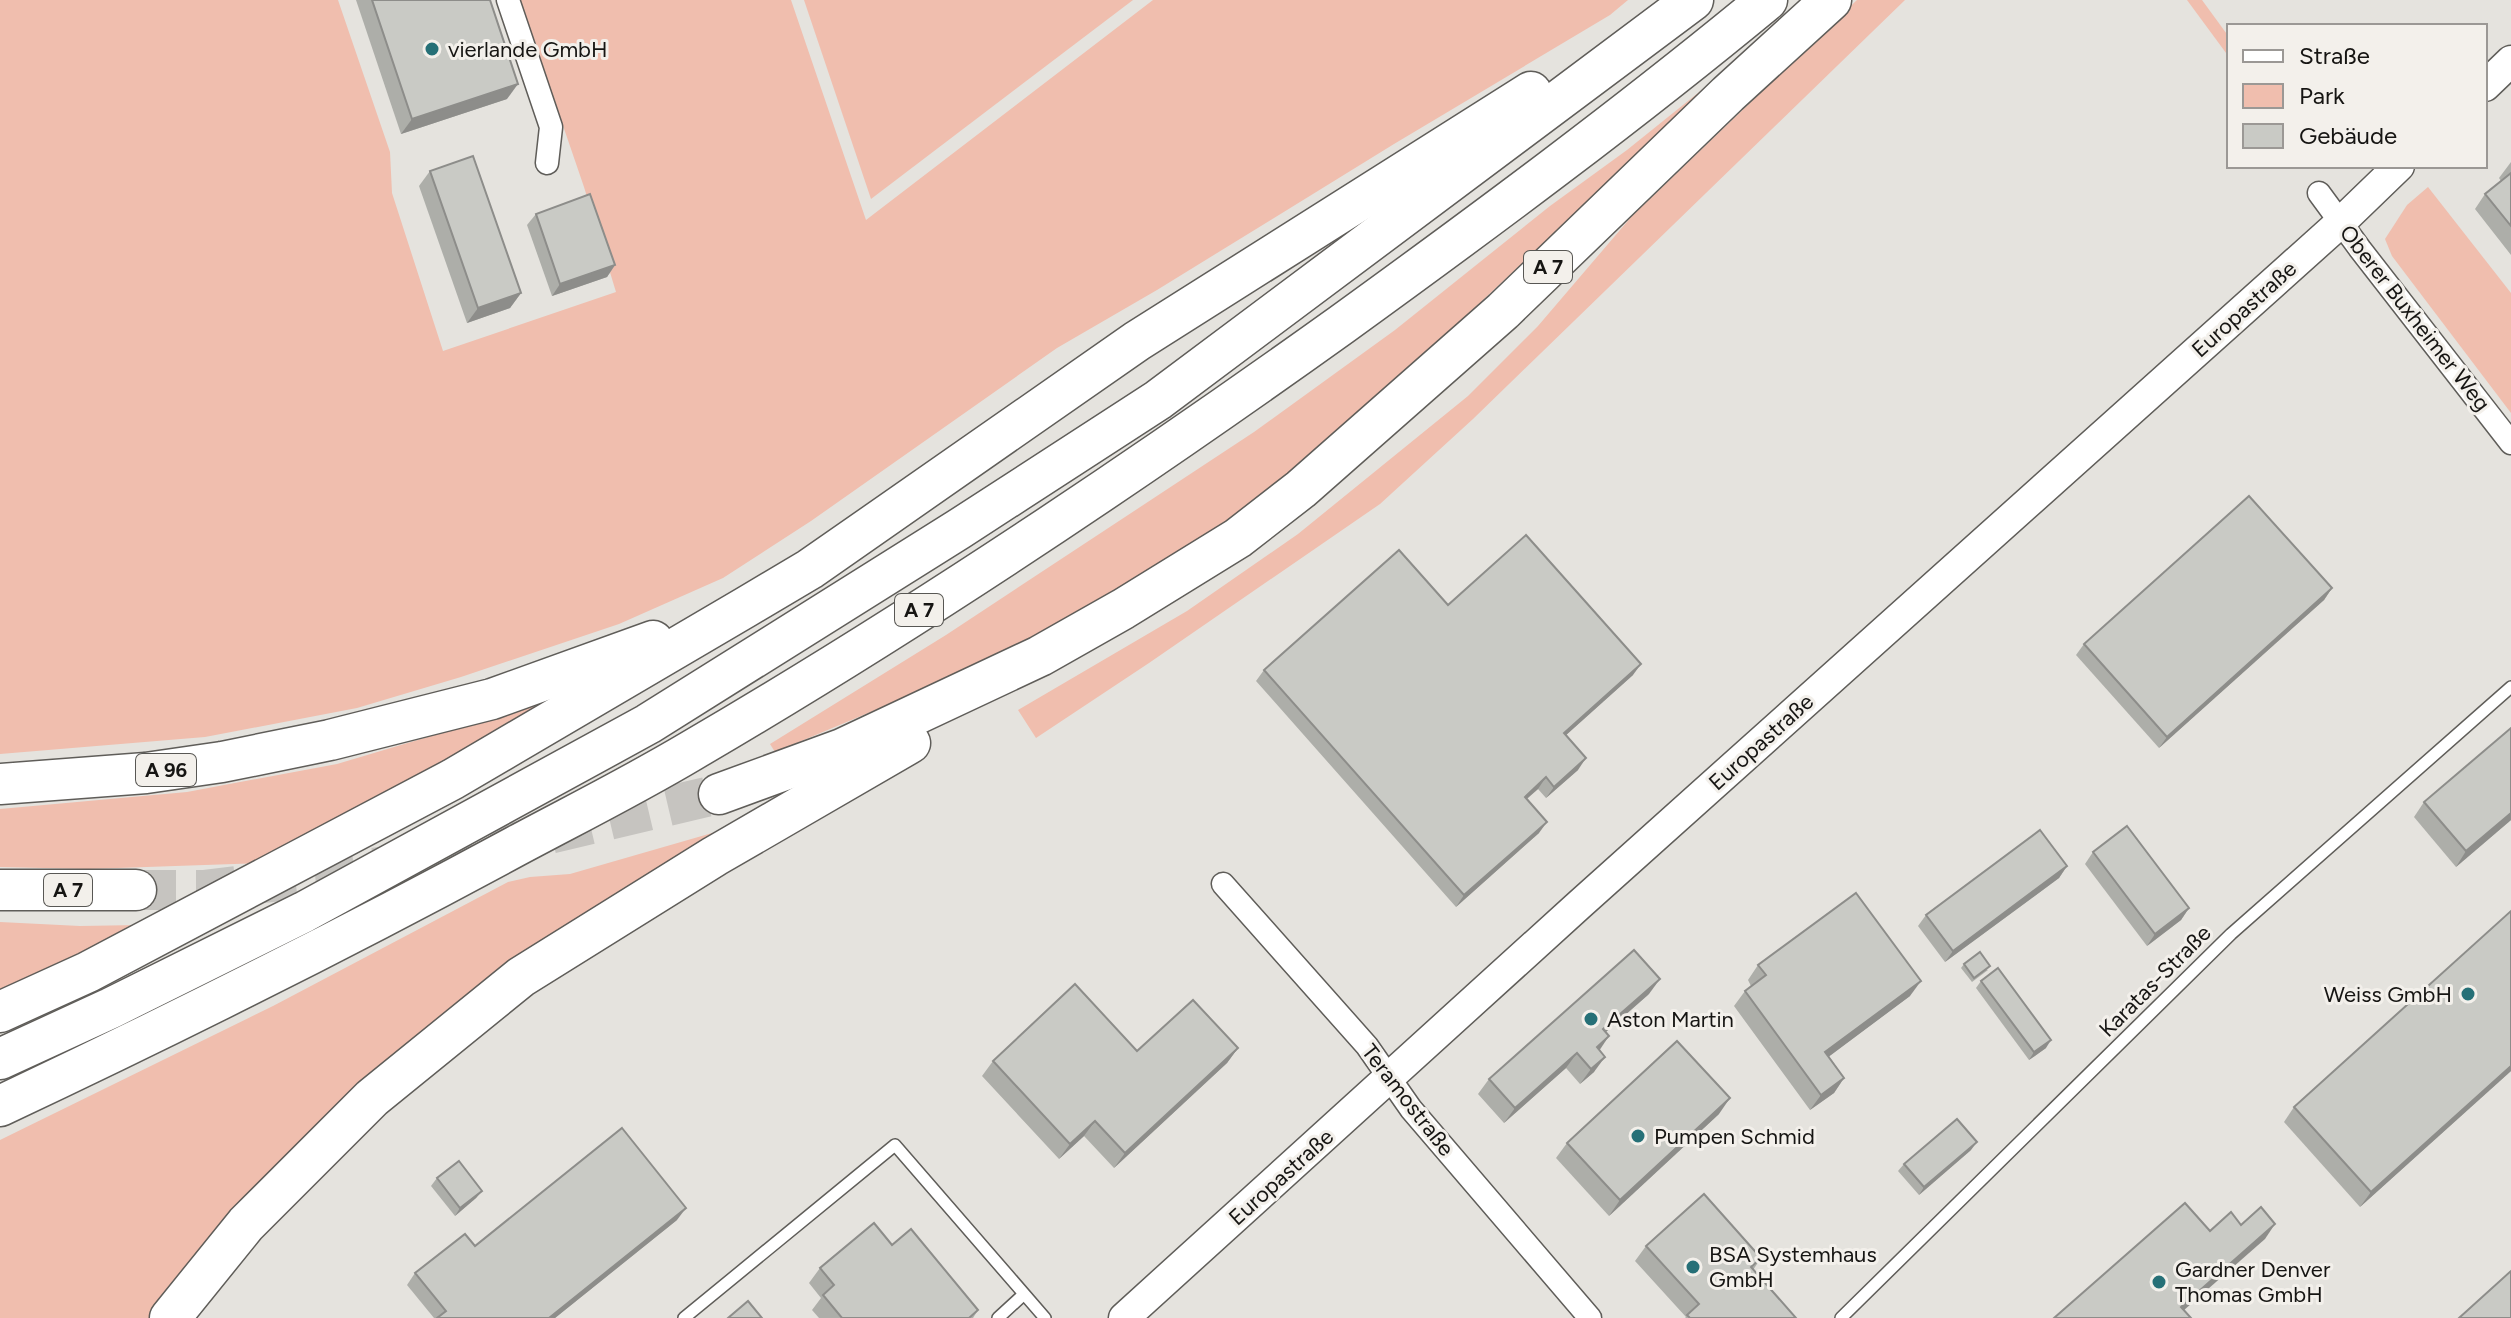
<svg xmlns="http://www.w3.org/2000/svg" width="2511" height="1318" viewBox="0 0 2511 1318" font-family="Figtree,sans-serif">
<rect width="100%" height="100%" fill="#e5e3de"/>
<g fill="#f0beae">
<polygon points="0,0 338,0 390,152 392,193 443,351 616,292 584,187 520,0 791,0 866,220 1153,0 1628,0 1610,15 1394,144 1157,290 1057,348 811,521 723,578 619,624 461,677 357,708 205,737 0,754"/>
<polygon points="804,0 1133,0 871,199"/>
<polygon points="1857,0 1905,0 1473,419 1380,504 1149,663 1036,738 1018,710 1187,611 1298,534 1468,396 1538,326 1632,216"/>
<polygon points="2187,0 2202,0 2229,37 2229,57"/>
<polygon points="1729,68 1430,350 1289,475 1204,538 1131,583 1021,645 959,675 775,752 770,744 946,635 1254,432 1395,330 1550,206 1627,150"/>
<polygon points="2428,187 2511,293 2511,413 2392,256 2385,239 2407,205"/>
<polygon points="576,693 265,863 88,869 0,867 0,809 187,792 337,764"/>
<polygon points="726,829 607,906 156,1318 0,1318 0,1140 273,1006 508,882 530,877 570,874"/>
<polygon points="0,922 80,926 139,925 0,993"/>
</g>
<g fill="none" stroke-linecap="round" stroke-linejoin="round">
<polyline stroke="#c6c4c0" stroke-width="40" stroke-dasharray="40 20" stroke-linecap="butt" points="136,890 203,890 316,877 473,852 719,794"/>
<defs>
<g id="service">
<polyline points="684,1318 895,1145 1045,1318"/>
<polyline points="998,1318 1023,1295"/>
<polyline points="1841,1318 2231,934 2511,687"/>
</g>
<g id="minor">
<polyline points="508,0 551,127 547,163"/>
<polyline points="2319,193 2360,249 2511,443"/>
<polyline points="1223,884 1367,1046 1411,1109 1590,1318"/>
</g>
<g id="secondary">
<polyline points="2485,86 2511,61"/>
<polyline points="1124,1318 1579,905 2341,222 2399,166"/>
</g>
<g id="motorway">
<polyline points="0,784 146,773 222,762 330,740 492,699 653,641"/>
<polyline points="719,794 842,749 1040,656 1123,609 1238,538 1301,489 1503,311 1728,94 1831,0"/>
<polyline points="0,890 136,890"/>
<polyline points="0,1012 88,972 453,779 746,607 810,569 1137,341 1531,92"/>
<polyline points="0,1059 111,1008 304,912 648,724 959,529 1158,400 1693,0"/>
<path d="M0,1106C174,1024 346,938 516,846C574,815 634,785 691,751C915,620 1130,476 1341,325C1486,220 1629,114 1767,0"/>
<polyline points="170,1318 246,1224 372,1098 521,977 715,856 910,743"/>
</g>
</defs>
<use href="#service" stroke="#5f5d59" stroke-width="14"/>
<use href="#minor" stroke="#5f5d59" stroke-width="25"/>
<use href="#secondary" stroke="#5f5d59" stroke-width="33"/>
<use href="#motorway" stroke="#5f5d59" stroke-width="43"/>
<use href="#service" stroke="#fff" stroke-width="11"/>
<use href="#minor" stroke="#fff" stroke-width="22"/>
<use href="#secondary" stroke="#fff" stroke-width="30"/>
<use href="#motorway" stroke="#fff" stroke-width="40"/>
</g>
<g fill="#adaea9">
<polygon points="356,0 490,0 507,99 401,134"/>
<polygon points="2511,162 2511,255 2475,209 2485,194 2501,181 2499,178"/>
<polygon points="430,171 521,293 510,308 467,323 419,186"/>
<polygon points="536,214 615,265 607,277 552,296 527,225"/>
<polygon points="2332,588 2324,600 2159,748 2076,655 2084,644"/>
<polygon points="1448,605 1633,675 1566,735 1578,770 1546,798 1538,789 1527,799 1539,833 1456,907 1256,681 1264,670"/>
<polygon points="2424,802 2511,820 2456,867 2414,817"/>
<polygon points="2093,852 2189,908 2181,920 2147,946 2085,864"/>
<polygon points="2067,866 2059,878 1945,962 1918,926 1926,915"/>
<polygon points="2511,911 2511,1071 2360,1207 2284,1122 2294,1107"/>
<polygon points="1964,964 1988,970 1972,982 1961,968"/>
<polygon points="1758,965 1910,996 1829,1056 1844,1078 1834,1093 1810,1110 1734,1006 1745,991 1751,986 1748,980"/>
<polygon points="1981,981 2046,1048 2029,1060 1976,988"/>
<polygon points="1649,994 1606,1032 1599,1051 1594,1072 1580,1084 1566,1068 1504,1123 1478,1094 1489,1079"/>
<polygon points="1238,1048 1227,1063 1114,1168 1084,1136 1059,1159 982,1076 993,1061 1137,1051"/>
<polygon points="1719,1114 1609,1216 1556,1158 1567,1143"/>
<polygon points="1971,1150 1919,1195 1898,1171 1904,1164"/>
<polygon points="437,1178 482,1191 476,1198 455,1216 431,1186"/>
<polygon points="677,1220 555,1318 434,1318 407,1285 415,1273 475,1246"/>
<polygon points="892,1245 978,1310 973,1318 819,1318 812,1310 821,1298 809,1283 820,1268"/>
<polygon points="1646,1246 1761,1258 1753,1270 1796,1318 1685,1318 1686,1317 1635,1261"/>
</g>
<g fill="#8d8d8a">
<polygon points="518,84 507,99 401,134 412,119"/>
<polygon points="615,265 607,277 552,296 560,284"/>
<polygon points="521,293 510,308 467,323 478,308"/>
<polygon points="2332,588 2324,600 2159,748 2167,737"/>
<polygon points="1641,664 1633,675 1555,745 1564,733"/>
<polygon points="1586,758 1578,770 1546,798 1554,787"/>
<polygon points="1546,777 1538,789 1516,808 1525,797"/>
<polygon points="2511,813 2511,820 2456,867 2466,851"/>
<polygon points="1547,822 1539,833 1456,907 1464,895"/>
<polygon points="2067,866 2059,878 1945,962 1953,951"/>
<polygon points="2189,908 2181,920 2147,946 2155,934"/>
<polygon points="1660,979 1649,994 1592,1044 1603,1029"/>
<polygon points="1921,981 1910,996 1815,1067 1825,1052"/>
<polygon points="1609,1036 1599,1051 1597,1047"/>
<polygon points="2051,1040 2046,1048 2029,1060 2034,1052"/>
<polygon points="1238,1048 1227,1063 1114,1168 1125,1153"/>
<polygon points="1577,1053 1566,1068 1504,1123 1515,1108"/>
<polygon points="1605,1057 1594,1072 1580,1084 1591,1069"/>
<polygon points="2511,1066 2511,1071 2360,1207 2371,1192"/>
<polygon points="1844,1078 1834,1093 1810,1110 1821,1095"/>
<polygon points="1730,1098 1719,1114 1609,1216 1620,1200"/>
<polygon points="1095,1121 1084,1136 1059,1159 1070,1144"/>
<polygon points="1977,1142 1971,1150 1919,1195 1924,1187"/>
<polygon points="482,1191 476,1198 455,1216 460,1208"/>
<polygon points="686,1208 677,1220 555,1318 549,1318"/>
<polygon points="2275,1224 2265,1239 2175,1318 2181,1307"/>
</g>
<g fill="#c9cac5" stroke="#8d8d8a" stroke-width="2">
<polygon points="372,0 490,0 518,84 412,119"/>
<polygon points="473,156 521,293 478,308 430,171"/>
<polygon points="2511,173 2511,226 2485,194"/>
<polygon points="590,194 615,265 560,284 536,214"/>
<polygon points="2249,496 2332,588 2167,737 2084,644"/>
<polygon points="1526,535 1641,664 1564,733 1586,758 1554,787 1546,777 1525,797 1547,822 1464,895 1264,670 1399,550 1448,605"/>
<polygon points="2511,728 2511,813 2466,851 2424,802"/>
<polygon points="2127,826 2189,908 2155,934 2093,852"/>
<polygon points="2040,830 2067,866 1953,951 1926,915"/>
<polygon points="1856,893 1921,981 1825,1052 1844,1078 1821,1095 1745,991 1766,975 1758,965"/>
<polygon points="2511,911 2511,1066 2371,1192 2294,1107"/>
<polygon points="1634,950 1660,979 1603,1029 1609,1036 1597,1047 1605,1057 1591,1069 1577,1053 1515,1108 1489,1079"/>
<polygon points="1980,952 1990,966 1974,978 1964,964"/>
<polygon points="1998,968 2051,1040 2034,1052 1981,981"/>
<polygon points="1075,984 1137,1051 1193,1000 1238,1048 1125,1153 1095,1121 1070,1144 993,1061"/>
<polygon points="1677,1041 1730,1098 1620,1200 1567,1143"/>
<polygon points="1957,1119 1977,1142 1924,1187 1904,1164"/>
<polygon points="622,1128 686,1208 549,1318 437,1318 446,1311 415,1273 465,1234 475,1246"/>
<polygon points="459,1161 482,1191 460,1208 437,1178"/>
<polygon points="1704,1194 1761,1258 1751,1267 1796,1318 1690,1318 1687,1315 1699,1304 1646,1246"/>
<polygon points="2185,1203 2210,1231 2231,1212 2241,1225 2261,1207 2275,1224 2181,1307 2191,1318 2054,1318"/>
<polygon points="874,1223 892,1245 911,1229 978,1310 969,1318 842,1318 823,1295 834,1285 820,1268"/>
<polygon points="2511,1271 2511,1318 2459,1318"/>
<polygon points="748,1301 762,1318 728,1318"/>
</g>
<g fill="#267077" stroke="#f3f0eb" stroke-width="3">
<circle cx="432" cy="49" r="8"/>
<circle cx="2468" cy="994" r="8"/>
<circle cx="1591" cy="1019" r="8"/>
<circle cx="1638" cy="1136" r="8"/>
<circle cx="1693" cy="1267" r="8"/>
<circle cx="2159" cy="1282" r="8"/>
</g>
<g text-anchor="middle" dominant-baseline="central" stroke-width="6" stroke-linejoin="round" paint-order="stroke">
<g fill="#f3f0eb" stroke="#585754" stroke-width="2">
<rect x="1524" y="251" width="48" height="32" rx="6"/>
<rect x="895" y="594" width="48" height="32" rx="6"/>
<rect x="136" y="754" width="60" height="32" rx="6"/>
<rect x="44" y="874" width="48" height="32" rx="6"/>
</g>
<g font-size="20" font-weight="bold" fill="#161513">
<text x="1548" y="267">A 7</text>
<text x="919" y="610">A 7</text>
<text x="166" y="770">A 96</text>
<text x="68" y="890">A 7</text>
</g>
<g font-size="22" fill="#161513" stroke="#f3f0eb" text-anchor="start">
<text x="448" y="49">vierlande GmbH</text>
<text x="2452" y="994" text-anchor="end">Weiss GmbH</text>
<text x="1607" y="1019">Aston Martin</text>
<text x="1654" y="1136">Pumpen Schmid</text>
<text x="1709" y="1254">BSA Systemhaus<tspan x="1709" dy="25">GmbH</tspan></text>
<text x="2175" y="1269">Gardner Denver<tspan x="2175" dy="25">Thomas GmbH</tspan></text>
</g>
<g font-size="22" fill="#161513" stroke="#f3f0eb">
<text transform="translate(2244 309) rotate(-42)">Europastraße</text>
<text transform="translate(2415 318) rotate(52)">Oberer Buxheimer Weg</text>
<text transform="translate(1761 742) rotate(-42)">Europastraße</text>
<text transform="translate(2155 981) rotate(-45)">Karatas-Straße</text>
<text transform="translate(1408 1100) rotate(52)">Teramostraße</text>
<text transform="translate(1281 1177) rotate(-42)">Europastraße</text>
</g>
</g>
<rect x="2227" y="24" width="260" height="144" fill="#f3f0eb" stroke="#9b9895" stroke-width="2"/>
<rect x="2243" y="50" width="40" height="12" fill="#ffffff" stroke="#9b9895" stroke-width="2"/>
<text x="2299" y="64" font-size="24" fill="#161513">Straße</text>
<rect x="2243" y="84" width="40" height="24" fill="#f0beae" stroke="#9b9895" stroke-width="2"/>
<text x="2299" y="104" font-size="24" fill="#161513">Park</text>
<rect x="2243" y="124" width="40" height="24" fill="#c9cac5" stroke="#9b9895" stroke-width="2"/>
<text x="2299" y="144" font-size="24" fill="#161513">Gebäude</text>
</svg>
